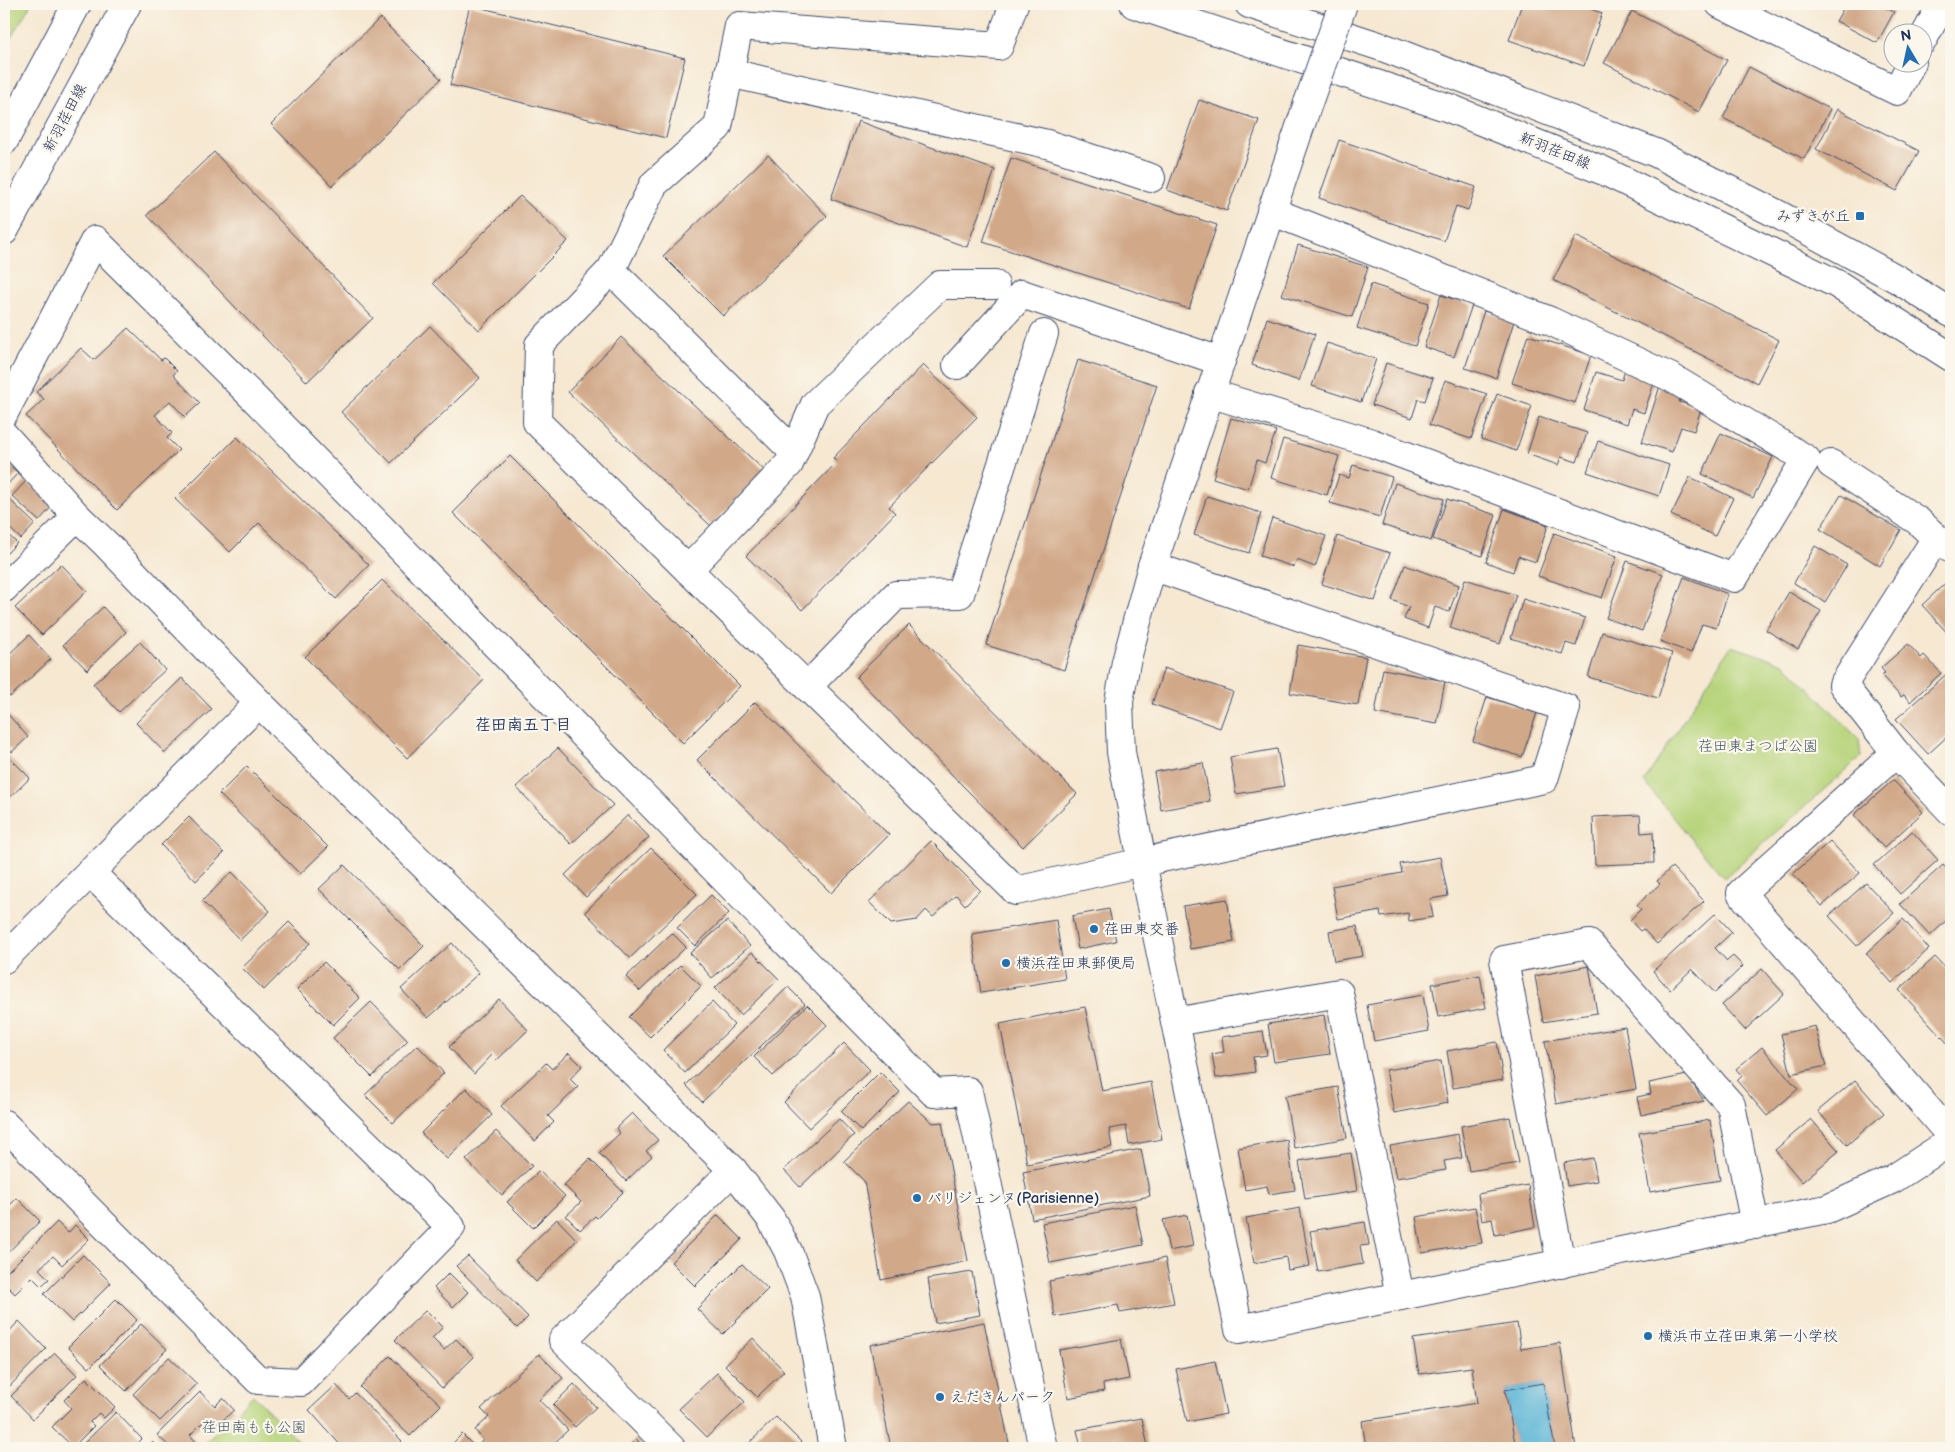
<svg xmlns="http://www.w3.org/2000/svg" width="1955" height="1452" viewBox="0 0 1955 1452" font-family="'Balsamiq Sans','Klee One',sans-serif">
<rect width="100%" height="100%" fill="#fbf7ec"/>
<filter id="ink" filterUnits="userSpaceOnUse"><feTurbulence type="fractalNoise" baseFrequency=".02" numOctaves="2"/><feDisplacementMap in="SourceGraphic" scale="10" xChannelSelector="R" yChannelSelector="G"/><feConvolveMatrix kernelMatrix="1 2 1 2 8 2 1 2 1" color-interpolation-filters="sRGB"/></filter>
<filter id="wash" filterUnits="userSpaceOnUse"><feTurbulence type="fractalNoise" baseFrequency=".0096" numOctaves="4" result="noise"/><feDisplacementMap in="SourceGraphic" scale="20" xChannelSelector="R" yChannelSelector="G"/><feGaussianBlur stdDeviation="1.12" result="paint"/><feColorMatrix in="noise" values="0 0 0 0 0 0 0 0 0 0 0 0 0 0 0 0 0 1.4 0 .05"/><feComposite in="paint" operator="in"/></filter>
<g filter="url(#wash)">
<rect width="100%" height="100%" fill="#f6e8d1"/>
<g fill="#b7d47b" stroke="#69826c">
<polygon points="4,4 31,4 4,49"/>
<polygon points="1731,646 1784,663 1859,739 1861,757 1724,878 1644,782"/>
<polygon points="253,1395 305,1448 200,1448"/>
</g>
<polygon fill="#58b4d6" stroke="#3a729a" points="1543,1383 1555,1448 1516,1448 1505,1390"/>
<g id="blocks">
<g fill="#d1a989">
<polygon points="1522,4 1575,4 1602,13 1584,66 1509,40"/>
<polygon points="1846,4 1878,4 1894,12 1877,43 1836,21"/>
<polygon points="470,5 685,58 666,138 450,85"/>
<polygon points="1632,11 1727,60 1699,112 1604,63"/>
<polygon points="380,18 441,79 332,186 271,124"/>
<polygon points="1749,67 1830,109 1804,159 1723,118"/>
<polygon points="1199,100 1259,120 1227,211 1167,190"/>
<polygon points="1837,109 1919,151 1897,191 1816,149"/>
<polygon points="858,121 995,170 967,247 831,199"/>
<polygon points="1339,140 1476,187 1468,210 1456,206 1444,241 1319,198"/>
<polygon points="214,152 373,318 307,382 147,215"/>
<polygon points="768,155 827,216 723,316 663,256"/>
<polygon points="1011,158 1217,225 1189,309 983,242"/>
<polygon points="520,196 568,241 479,330 433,283"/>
<polygon points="1576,236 1779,340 1757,383 1553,280"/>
<polygon points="1298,245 1368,267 1352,317 1282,295"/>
<polygon points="1371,284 1429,303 1415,346 1357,328"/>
<polygon points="1441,295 1472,305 1454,357 1424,347"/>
<polygon points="1484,311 1514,321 1496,378 1465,368"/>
<polygon points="1267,318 1315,334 1299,381 1252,365"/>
<polygon points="430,326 480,378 391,463 341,412"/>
<polygon points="128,328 161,360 164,358 177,371 173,375 200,403 185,417 170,401 155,415 172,433 167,438 179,450 117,510 26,416 44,399 36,392 81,348 94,360"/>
<polygon points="1528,335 1591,355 1575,403 1512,383"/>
<polygon points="621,337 764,470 711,526 568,392"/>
<polygon points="1327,343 1376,359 1361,402 1312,386"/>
<polygon points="1078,360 1157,385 1064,670 986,645"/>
<polygon points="1386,363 1433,378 1425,401 1418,399 1412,418 1372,405"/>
<polygon points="923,365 977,417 889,507 895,513 802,610 746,556 837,462 833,458"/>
<polygon points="1625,370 1655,380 1644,413 1632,409 1627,424 1584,410 1596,372 1622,380"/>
<polygon points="1445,380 1487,394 1471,439 1429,425"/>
<polygon points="1660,386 1682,393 1679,402 1701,409 1694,431 1681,427 1672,452 1642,442"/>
<polygon points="1497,394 1532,406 1516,451 1481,439"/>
<polygon points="1539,417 1587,433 1577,462 1561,457 1558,465 1527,454"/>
<polygon points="1231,418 1276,431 1265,463 1257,460 1248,489 1213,478"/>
<polygon points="1721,433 1773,457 1753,498 1702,474"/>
<polygon points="237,437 369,565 336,599 259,523 230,552 175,499"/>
<polygon points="1283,439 1339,456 1327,495 1271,478"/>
<polygon points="1598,441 1669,465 1659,496 1587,472"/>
<polygon points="510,456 740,686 683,743 453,513"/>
<polygon points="4,460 18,473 4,488"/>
<polygon points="1353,465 1392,477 1380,517 1330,503 1339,475 1349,478"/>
<polygon points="1690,477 1733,498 1715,536 1671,515"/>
<polygon points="26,481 53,505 39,521 12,496"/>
<polygon points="1395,483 1444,499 1431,541 1382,525"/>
<polygon points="1841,495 1901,530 1880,566 1820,529"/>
<polygon points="1207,496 1261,513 1249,553 1194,535"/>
<polygon points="7,497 35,524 21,539 4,523 4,500"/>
<polygon points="1447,499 1496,515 1482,556 1433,539"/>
<polygon points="1504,509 1548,525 1536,562 1518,556 1513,572 1486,562"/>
<polygon points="1272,518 1326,536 1315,567 1297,560 1294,567 1260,556"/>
<polygon points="4,531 17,543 4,556"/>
<polygon points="1554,533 1617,556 1602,598 1538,576"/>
<polygon points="1337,536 1390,553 1375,601 1322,584"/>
<polygon points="1815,546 1847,565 1825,602 1794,583"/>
<polygon points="1627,561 1663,574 1642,631 1606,618"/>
<polygon points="61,564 87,591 42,635 15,608"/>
<polygon points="1405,565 1459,585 1449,612 1435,607 1428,628 1404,619 1409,607 1392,600"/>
<polygon points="1684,577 1728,594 1716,628 1702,624 1691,653 1660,641"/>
<polygon points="1951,578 1951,637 1922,605"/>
<polygon points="1465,579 1516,595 1500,644 1450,628"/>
<polygon points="382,580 484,680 407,758 305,657"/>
<polygon points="1789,592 1821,611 1798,649 1766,630"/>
<polygon points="1523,599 1585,618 1576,646 1566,643 1562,654 1511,638"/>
<polygon points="103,607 126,632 87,670 63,645"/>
<polygon points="909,625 1077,794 1023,847 856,677"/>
<polygon points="1602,632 1672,653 1658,698 1588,677"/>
<polygon points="29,635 51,659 10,697 4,691 4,659"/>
<polygon points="140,642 165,670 119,712 93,684"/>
<polygon points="1908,644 1921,658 1924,655 1941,673 1910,702 1904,695 1901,697 1882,676 1885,673 1881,668"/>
<polygon points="1298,645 1366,657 1358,705 1290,693"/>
<polygon points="1164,668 1233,692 1220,728 1152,704"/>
<polygon points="1383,669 1445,681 1437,724 1375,713"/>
<polygon points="1951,670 1951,733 1928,754 1896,719"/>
<polygon points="182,678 212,709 165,753 136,723"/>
<polygon points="1487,697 1537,713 1522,757 1473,741"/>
<polygon points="755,702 889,835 831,893 697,760"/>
<polygon points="5,711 28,737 12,752 4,743"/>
<polygon points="558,748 613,805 571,844 516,787"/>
<polygon points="1277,749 1284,786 1236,794 1230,757"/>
<polygon points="4,752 30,778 4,803"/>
<polygon points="1203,763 1210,801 1161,810 1154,772"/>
<polygon points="247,766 328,847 300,874 219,794"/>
<polygon points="1893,780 1923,812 1884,848 1854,815"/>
<polygon points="628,815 649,837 586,897 565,875"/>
<polygon points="1640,815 1641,833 1653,832 1654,863 1595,865 1593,817"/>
<polygon points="189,817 224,853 196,881 161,845"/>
<polygon points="1912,831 1938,860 1900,894 1874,865"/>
<polygon points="931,841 980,890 965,905 956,895 933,917 926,910 917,920 891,924 869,902"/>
<polygon points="1830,841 1860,873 1822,906 1793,874"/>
<polygon points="651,848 697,894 630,958 585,912"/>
<polygon points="1440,857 1448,896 1430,899 1433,917 1409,921 1408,913 1381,917 1380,911 1338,919 1332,886 1402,873 1400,864"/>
<polygon points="344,865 424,946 400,970 319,889"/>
<polygon points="1943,865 1951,873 1951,916 1930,936 1900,904"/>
<polygon points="1672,867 1704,901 1657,944 1643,929 1640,931 1630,920 1641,909 1637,905 1660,884 1657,881"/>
<polygon points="232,872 270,911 240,940 202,901"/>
<polygon points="1866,883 1894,913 1857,946 1829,916"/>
<polygon points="711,895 729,913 695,946 677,928"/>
<polygon points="1227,899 1234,942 1190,949 1183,906"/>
<polygon points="1109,909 1116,941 1078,949 1072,916"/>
<polygon points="1715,914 1732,932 1715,948 1727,961 1733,956 1743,966 1715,993 1692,969 1670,990 1653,971"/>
<polygon points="1903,919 1929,949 1892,983 1866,953"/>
<polygon points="1056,920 1065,979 981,993 972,934"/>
<polygon points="727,921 750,946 712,978 690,953"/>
<polygon points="289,922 310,943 264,990 242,968"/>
<polygon points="1357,926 1363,956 1334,961 1329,931"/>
<polygon points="672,933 686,947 640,991 626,977"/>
<polygon points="452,943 479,973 428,1018 401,989"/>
<polygon points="752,952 779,979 741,1015 715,988"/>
<polygon points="1935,957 1951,974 1951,1047 1899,990"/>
<polygon points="324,962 360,998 333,1025 297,989"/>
<polygon points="680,965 701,986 650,1037 629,1017"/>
<polygon points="1589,966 1597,1013 1543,1022 1535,976"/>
<polygon points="1762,969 1784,994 1745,1030 1722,1005"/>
<polygon points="1480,975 1486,1008 1438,1017 1432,984"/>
<polygon points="788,987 805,1004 702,1102 686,1085"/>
<polygon points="1423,995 1429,1031 1374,1041 1367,1005"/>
<polygon points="499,999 528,1030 497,1060 492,1055 474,1074 449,1047"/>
<polygon points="371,1002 408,1040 372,1077 333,1038"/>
<polygon points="712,1002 734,1025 685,1073 663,1050"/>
<polygon points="807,1005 827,1025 773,1076 754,1057"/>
<polygon points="1085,1007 1102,1091 1151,1082 1162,1139 1129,1145 1126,1126 1109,1129 1112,1147 1027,1164 1000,1024"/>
<polygon points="1324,1015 1330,1054 1274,1062 1268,1024"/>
<polygon points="1815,1026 1826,1066 1791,1074 1781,1034"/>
<polygon points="1625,1027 1636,1089 1556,1104 1545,1041"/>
<polygon points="1263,1031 1267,1055 1253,1057 1255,1072 1216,1078 1212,1054 1224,1052 1222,1037"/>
<polygon points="1497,1042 1503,1080 1453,1088 1447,1051"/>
<polygon points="844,1043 870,1070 809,1128 784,1102"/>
<polygon points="417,1045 444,1073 393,1123 365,1095"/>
<polygon points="1762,1047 1798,1089 1767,1116 1737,1081 1742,1076 1736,1069"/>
<polygon points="569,1053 582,1066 570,1079 578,1087 548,1116 554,1122 535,1141 501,1106 546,1063 552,1069"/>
<polygon points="1441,1061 1448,1103 1394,1113 1386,1070"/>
<polygon points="880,1072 900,1092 861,1131 841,1111"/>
<polygon points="1687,1075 1704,1101 1641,1115 1637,1097 1651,1094 1649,1083"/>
<polygon points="1855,1080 1884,1113 1847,1145 1818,1111"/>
<polygon points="1338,1087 1347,1138 1294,1148 1285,1096"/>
<polygon points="466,1088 492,1115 447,1159 421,1133"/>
<polygon points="908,1101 933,1123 942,1122 968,1261 881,1280 864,1181 844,1161"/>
<polygon points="632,1113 658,1140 646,1151 652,1156 626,1181 599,1153 620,1133 616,1128"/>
<polygon points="1510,1117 1519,1163 1469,1171 1461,1126"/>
<polygon points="839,1119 854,1135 800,1187 784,1170"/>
<polygon points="1811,1119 1839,1151 1802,1182 1775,1150"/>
<polygon points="1710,1120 1720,1180 1650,1192 1639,1133"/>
<polygon points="496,1131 532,1166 502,1195 466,1160"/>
<polygon points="1458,1134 1462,1158 1444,1161 1446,1170 1396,1178 1390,1146"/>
<polygon points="1287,1140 1295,1190 1269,1194 1267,1186 1245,1190 1238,1148"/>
<polygon points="1141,1149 1150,1196 1032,1219 1023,1172"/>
<polygon points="1351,1153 1357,1191 1305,1199 1299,1161"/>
<polygon points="1593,1158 1597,1181 1567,1186 1564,1163"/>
<polygon points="590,1159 623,1192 597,1218 595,1216 580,1230 566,1216 581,1202 564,1185"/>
<polygon points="539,1171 565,1196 533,1228 507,1202"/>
<polygon points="1528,1185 1535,1227 1495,1235 1492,1219 1482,1221 1478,1194"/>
<polygon points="17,1198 40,1221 4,1256 4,1211"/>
<polygon points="1135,1205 1143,1245 1050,1263 1042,1223"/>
<polygon points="1475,1207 1482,1243 1422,1253 1416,1217"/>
<polygon points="1300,1208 1310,1266 1288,1270 1286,1257 1254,1263 1246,1218"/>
<polygon points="718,1215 742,1239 695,1286 671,1262"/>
<polygon points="1187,1215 1193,1246 1169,1251 1163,1220"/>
<polygon points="557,1219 577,1240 536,1282 515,1260"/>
<polygon points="57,1222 68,1233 75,1225 89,1239 62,1265 53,1256 39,1269 49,1279 41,1286 32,1277 15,1294 4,1283 4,1275"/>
<polygon points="1365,1222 1369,1245 1360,1246 1363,1264 1318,1272 1310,1231"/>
<polygon points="83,1255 111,1283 72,1322 44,1294"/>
<polygon points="468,1256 528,1317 517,1328 456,1266"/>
<polygon points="1165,1258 1174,1303 1120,1313 1118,1305 1055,1317 1049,1281"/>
<polygon points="742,1264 768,1289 723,1334 697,1309"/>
<polygon points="972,1272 980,1315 935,1323 928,1279"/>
<polygon points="449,1273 468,1292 453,1307 434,1288"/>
<polygon points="116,1299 137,1320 89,1368 68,1347"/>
<polygon points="426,1310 443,1327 432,1338 444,1350 456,1339 474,1357 442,1388 395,1340"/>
<polygon points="19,1321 46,1349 7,1389 4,1386 4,1337"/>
<polygon points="984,1322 1010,1448 891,1448 870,1345"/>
<polygon points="1517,1323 1521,1349 1560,1343 1576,1448 1555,1448 1543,1383 1505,1390 1516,1448 1366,1448 1362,1421 1477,1403 1472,1367 1419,1374 1413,1339"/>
<polygon points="141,1324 167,1349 126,1391 100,1365"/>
<polygon points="753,1338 784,1371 757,1397 725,1365"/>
<polygon points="1121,1339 1129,1379 1103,1384 1104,1391 1068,1398 1059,1350"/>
<polygon points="55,1353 77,1375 33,1419 11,1396"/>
<polygon points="539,1354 563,1378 539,1400 568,1430 549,1448 448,1448 462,1434 476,1448 483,1440 475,1430 489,1417 481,1409"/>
<polygon points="390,1356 441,1405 410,1436 360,1387"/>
<polygon points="169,1357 197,1384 160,1421 133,1394"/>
<polygon points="1215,1361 1226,1414 1187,1422 1176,1369"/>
<polygon points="717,1373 745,1402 707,1437 679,1409"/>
<polygon points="86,1378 115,1407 104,1418 99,1413 90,1422 94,1426 73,1447 52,1427 71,1408 64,1400"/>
<polygon points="574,1384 596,1407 575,1427 553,1405"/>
<polygon points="336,1385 349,1399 355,1393 402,1441 395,1448 362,1448 361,1447 359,1448 343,1448 309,1410"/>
<polygon points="200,1392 215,1406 223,1398 234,1410 212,1430 204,1421 190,1435 196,1442 190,1448 171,1448 157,1435"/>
<polygon points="116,1412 142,1439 133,1448 123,1448 116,1442 110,1448 79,1448"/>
<polygon points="776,1417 802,1443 797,1448 744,1448"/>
<polygon points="1142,1418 1148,1447 1140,1448 1081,1448 1077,1430"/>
<polygon points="636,1439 645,1448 627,1448"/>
<polygon points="152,1442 159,1448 146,1448"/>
</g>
</g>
</g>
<g filter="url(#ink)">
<use href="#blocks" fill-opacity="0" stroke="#3c4b6f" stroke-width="1"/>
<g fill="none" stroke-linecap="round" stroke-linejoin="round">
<defs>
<g id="minor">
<polyline points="1014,4 999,46 739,26 718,127 654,184 611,270 539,345 537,422 1016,891 1142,862 1544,779 1566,708 1152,566"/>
<polyline points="1134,4 1449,108 1604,171 1837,284 1951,357"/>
<polyline points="1249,4 1385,48 1656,153 1779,215 1897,279 1951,313"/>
<polyline points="1720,4 1897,91 1912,62"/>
<polyline points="1922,41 1942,4"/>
<polyline points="729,73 1047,144 1151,178"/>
<polyline points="1308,103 1152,566 1126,662 1119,702 1121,752 1147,887 1239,1329 1827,1209 1893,1179 1951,1141"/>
<polyline points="4,141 77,4"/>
<polyline points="4,231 127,4"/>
<polyline points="611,270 794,452"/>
<polyline points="957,365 1022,294 1220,361"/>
<polyline points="1209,393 1372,443 1734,578 1806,459 1672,378 1550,321 1271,211"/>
<polyline points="4,413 95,240 254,398 934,1093 968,1091 1043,1448"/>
<polyline points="4,435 77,516 107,545 259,703 733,1170 771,1219 788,1251 805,1296 833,1448"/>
<polyline points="1831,464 1918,521 1936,538"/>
<polyline points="1951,549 1936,538 1843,685 1896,753 1741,893 1951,1136"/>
<polyline points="688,570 789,464 815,404 940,285 995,285"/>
<polyline points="4,588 77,516"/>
<polyline points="807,687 896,595 960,594 1044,334"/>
<polyline points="1896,753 1951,811"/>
<polyline points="4,959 259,703"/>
<polyline points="1175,1022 1339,993 1400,1296"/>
<polyline points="4,1124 258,1380 301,1382 451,1227 90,872"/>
<polyline points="1561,1264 1504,960 1589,944 1731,1105 1755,1225"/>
<polyline points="671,1448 563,1340 733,1170"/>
</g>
</defs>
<use href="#minor" stroke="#3c4b6f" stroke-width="30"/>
<use href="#minor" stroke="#fff" stroke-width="28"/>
<defs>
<polyline id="minor-bridge" points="1308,103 1343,4"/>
</defs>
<use href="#minor-bridge" stroke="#3c4b6f" stroke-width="30" stroke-linecap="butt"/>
<use href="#minor-bridge" stroke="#fff" stroke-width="28"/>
</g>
</g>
<g fill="#1f6fb2" stroke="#fbf7ec" stroke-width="2">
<rect x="1855" y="211" width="10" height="10" rx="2.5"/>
<circle cx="1094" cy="929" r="5"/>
<circle cx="1006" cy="963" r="5"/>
<circle cx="917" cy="1198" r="5"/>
<circle cx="1648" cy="1336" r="5"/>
<circle cx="940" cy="1397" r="5"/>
</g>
<g text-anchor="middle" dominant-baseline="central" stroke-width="4.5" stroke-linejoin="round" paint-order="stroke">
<g font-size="15" fill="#1b2f5e" stroke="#fbf7ec">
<text transform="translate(65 118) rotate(-62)">新羽荏田線</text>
<text transform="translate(1555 151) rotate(22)">新羽荏田線</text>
</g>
<g font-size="15" fill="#1b2f5e" stroke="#fbf7ec" text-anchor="start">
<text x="1850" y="216" text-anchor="end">みずきが丘</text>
<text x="1104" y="929">荏田東交番</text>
<text x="1016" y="963">横浜荏田東郵便局</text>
<text x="927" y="1198">パリジェンヌ(Parisienne)</text>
<text x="1658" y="1336">横浜市立荏田東第一小学校</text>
<text x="950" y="1397">えだきんパーク</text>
</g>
<g font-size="15" fill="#425865" stroke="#fbf7ec">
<text x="1758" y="746">荏田東まつば公園</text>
<text x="254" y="1427">荏田南もも公園</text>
</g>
<g font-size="16" font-weight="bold" fill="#1b2f5e" stroke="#fbf7ec">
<text x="523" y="725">荏田南五丁目</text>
</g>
</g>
<rect width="1955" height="1452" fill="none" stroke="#fbf7ec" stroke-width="20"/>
<g transform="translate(1908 48) rotate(351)"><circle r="24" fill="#fbf7ec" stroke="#a1a7b3"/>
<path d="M0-4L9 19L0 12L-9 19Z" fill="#1f6fb2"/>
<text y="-8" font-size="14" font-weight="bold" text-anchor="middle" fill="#1b2f5e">N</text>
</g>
</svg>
